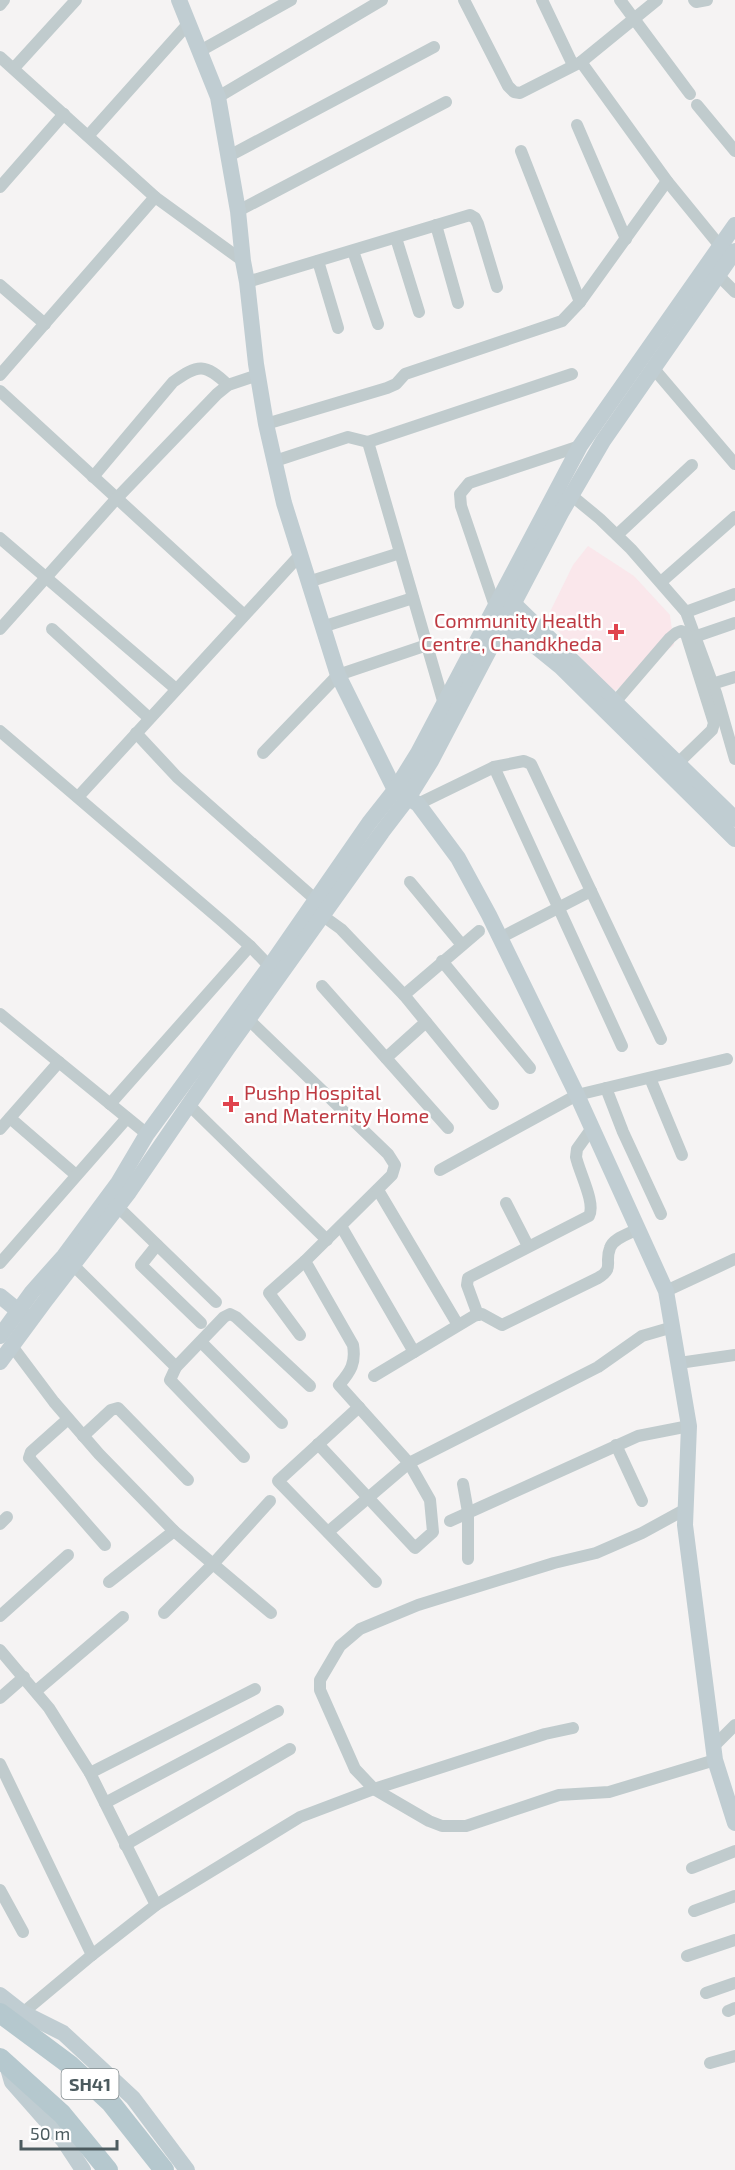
<svg xmlns="http://www.w3.org/2000/svg" width="735" height="2170" viewBox="0 0 735 2170" font-family="'Exo 2',sans-serif">
<rect width="100%" height="100%" fill="#f5f3f3"/>
<polygon fill="#fae7eb" points="588,546 634,576 670,615 674,645 612,693 547,618 573,565"/>
<g fill="none" stroke-linecap="round" stroke-linejoin="round">
<g stroke="#c0cbcd" stroke-width="12">
<polyline points="464,0 508,86 514,92 520,93 581,62 667,181 720,246"/>
<polyline points="542,0 573,65"/>
<polyline points="620,0 690,94"/>
<polyline points="694,0 696,2 707,0"/>
<polyline points="0,5 4,0"/>
<polyline points="200,51 291,0"/>
<polyline points="0,57 155,197"/>
<polyline points="581,62 657,0"/>
<polyline points="14,68 76,0"/>
<polyline points="218,97 382,0"/>
<polyline points="697,105 735,151"/>
<polyline points="577,125 626,239"/>
<polyline points="88,136 188,24"/>
<polyline points="521,151 580,302"/>
<polyline points="229,156 434,47"/>
<polyline points="0,187 64,114"/>
<polyline points="238,211 446,102"/>
<polyline points="436,225 458,303"/>
<polyline points="396,238 419,312"/>
<polyline points="353,251 378,324"/>
<polyline points="318,261 338,328"/>
<polyline points="718,275 735,292"/>
<polyline points="247,282 470,215 475,218 478,224 497,287"/>
<polyline points="0,285 45,324"/>
<polyline points="654,369 735,464"/>
<polyline points="0,375 155,197 243,261"/>
<polyline points="0,391 244,615"/>
<polyline points="266,424 387,388 396,384 405,374 562,321 580,302 667,181"/>
<polyline points="275,461 348,437 368,442"/>
<path d="M93,477L173,382C198,364 205,363 228,385"/>
<polyline points="571,495 600,519 631,549 686,612 716,693 735,759"/>
<polyline points="617,535 692,465"/>
<polyline points="0,538 176,689"/>
<polyline points="308,582 400,553"/>
<polyline points="661,582 735,517"/>
<polyline points="495,606 461,506 460,494 469,483 580,446"/>
<polyline points="686,612 735,594"/>
<polyline points="322,627 413,598"/>
<polyline points="0,629 117,498 217,394 228,385 258,375"/>
<polyline points="52,629 149,718"/>
<polyline points="694,637 735,623"/>
<polyline points="712,684 735,677"/>
<polyline points="615,702 670,638 676,633 681,631 686,634 714,723 712,730 678,763"/>
<polyline points="444,704 368,442 572,374"/>
<polyline points="0,731 223,922 250,946 274,971"/>
<polyline points="136,733 177,777 316,900"/>
<polyline points="263,753 338,675 427,645"/>
<polyline points="494,767 524,761 531,764 591,891"/>
<polyline points="78,797 299,556"/>
<polyline points="418,804 494,767 622,1046"/>
<polyline points="410,882 462,945"/>
<polyline points="323,916 341,929 404,995 493,1104"/>
<polyline points="500,938 591,891 661,1039"/>
<polyline points="442,961 530,1068"/>
<polyline points="322,986 448,1128"/>
<polyline points="404,995 479,931"/>
<polyline points="0,1014 147,1134"/>
<path d="M249,1020L388,1154L395,1165L392,1175L305,1261L353,1345C356,1363 351,1371 339,1385L409,1463L430,1500L433,1532L415,1548L318,1444"/>
<polyline points="386,1058 426,1022"/>
<polyline points="650,1078 682,1155"/>
<polyline points="606,1088 623,1132 661,1214"/>
<polyline points="110,1104 250,946"/>
<polyline points="189,1105 327,1240"/>
<polyline points="10,1118 76,1175"/>
<polyline points="0,1129 59,1062"/>
<polyline points="440,1170 577,1095 727,1059"/>
<polyline points="378,1190 458,1325"/>
<polyline points="506,1203 528,1246"/>
<polyline points="118,1207 216,1302"/>
<polyline points="341,1226 414,1352"/>
<polyline points="157,1245 141,1265 201,1323"/>
<polyline points="0,1263 127,1118"/>
<polyline points="73,1265 176,1367 170,1380 244,1457"/>
<polyline points="666,1291 735,1259"/>
<path d="M478,1315L467,1285L468,1278L589,1216C596,1203 579,1172 576,1157L577,1149L592,1128"/>
<polyline points="300,1335 269,1293 305,1261"/>
<polyline points="201,1342 282,1423"/>
<polyline points="12,1346 54,1402 99,1454 174,1531 271,1613"/>
<polyline points="679,1363 735,1355"/>
<polyline points="176,1367 224,1317 230,1314 236,1317 310,1386"/>
<path d="M374,1376L474,1316L482,1314L502,1325L598,1278C615,1268 604,1263 610,1248C613,1238 629,1234 638,1229"/>
<polyline points="359,1407 278,1481 376,1582"/>
<polyline points="68,1419 31,1452 29,1458 105,1545"/>
<polyline points="83,1436 111,1410 118,1408 188,1480"/>
<polyline points="616,1445 642,1501"/>
<polyline points="463,1484 468,1512 468,1559"/>
<polyline points="684,1510 642,1533 596,1553 554,1563 418,1605 360,1629 340,1646 320,1680 320,1690 355,1769 374,1789 429,1821 442,1826 466,1826 559,1795 609,1792 715,1760"/>
<polyline points="450,1521 638,1436 689,1426"/>
<polyline points="0,1524 7,1517"/>
<polyline points="328,1532 409,1463 598,1367 642,1336 673,1327"/>
<polyline points="109,1582 174,1531"/>
<polyline points="164,1613 214,1563 270,1501"/>
<polyline points="0,1616 68,1555"/>
<polyline points="0,1650 49,1708 90,1773 156,1905"/>
<polyline points="36,1691 123,1617"/>
<polyline points="0,1698 24,1677"/>
<polyline points="713,1747 735,1725"/>
<polyline points="0,1764 92,1955"/>
<polyline points="90,1773 255,1689"/>
<polyline points="105,1803 278,1711"/>
<polyline points="125,1845 290,1749"/>
<polyline points="692,1868 735,1851"/>
<polyline points="0,1890 23,1932"/>
<polyline points="694,1911 735,1896"/>
<polyline points="687,1956 735,1940"/>
<polyline points="706,1993 735,1983"/>
<polyline points="728,2011 735,2008"/>
<polyline points="19,2016 92,1955 156,1905 300,1817 374,1789 545,1734 573,1728"/>
<polyline points="710,2063 735,2056"/>
</g>
<g stroke="#c0cdd2" stroke-width="16">
<polyline points="179,0 218,97 238,211 243,261 247,282 256,364 266,424 284,503 338,675 395,790 418,804 458,858 489,915 577,1095 666,1291 689,1426 685,1525 715,1760 735,1823"/>
<polyline points="514,604 735,819"/>
<polyline points="498,632 524,637 561,667 735,839"/>
<polyline points="0,1296 27,1318"/>
<polyline points="0,1336 32,1292 64,1256 118,1183 147,1134 270,966 369,823 395,790 418,753 580,446 735,225"/>
<polyline points="0,1362 45,1301 129,1192 227,1049 382,832 408,798 431,761 561,513 603,441 735,251"/>
<polyline points="0,1995 23,2013 63,2033 133,2098 187,2170"/>
<polyline points="7,2065 12,2082 64,2141 83,2170"/>
</g>
<g stroke="#b5c8ce" stroke-width="20">
<polyline points="0,2013 70,2065 111,2103 164,2170"/>
<polyline points="0,2058 62,2114 108,2170"/>
</g>
</g>
<g fill="#e0444e" stroke="#fff" stroke-width="2">
<path d="M613 623h6v6h6v6h-6v6h-6v-6h-6v-6h6z"/>
<path d="M228 1095h6v6h6v6h-6v6h-6v-6h-6v-6h6z"/>
</g>
<g text-anchor="middle" dominant-baseline="central" stroke-width="5" stroke-linejoin="round" paint-order="stroke">
<rect fill="#fff" stroke="#828c8f" stroke-width="1.5" x="61.5" y="2069" width="57" height="30" rx="4.5"/>
<g font-size="18" font-weight="bold" fill="#4c5b5f">
<text x="90" y="2084">SH41</text>
</g>
<g font-size="20" fill="#be3a42" stroke="#fff" text-anchor="end">
<text x="602" y="620">Community Health<tspan x="602" dy="23">Centre, Chandkheda</tspan></text>
<text x="244" y="1092" text-anchor="start">Pushp Hospital<tspan x="244" dy="23">and Maternity Home</tspan></text>
</g>
</g>
<path d="M21 2140v9h96v-9" fill="none" stroke="#4c5b5f" stroke-width="3"/>
<text x="30" y="2140" font-size="18" fill="#4c5b5f" stroke="#ffffff" stroke-width="4.5" paint-order="stroke">50 m</text>
</svg>
